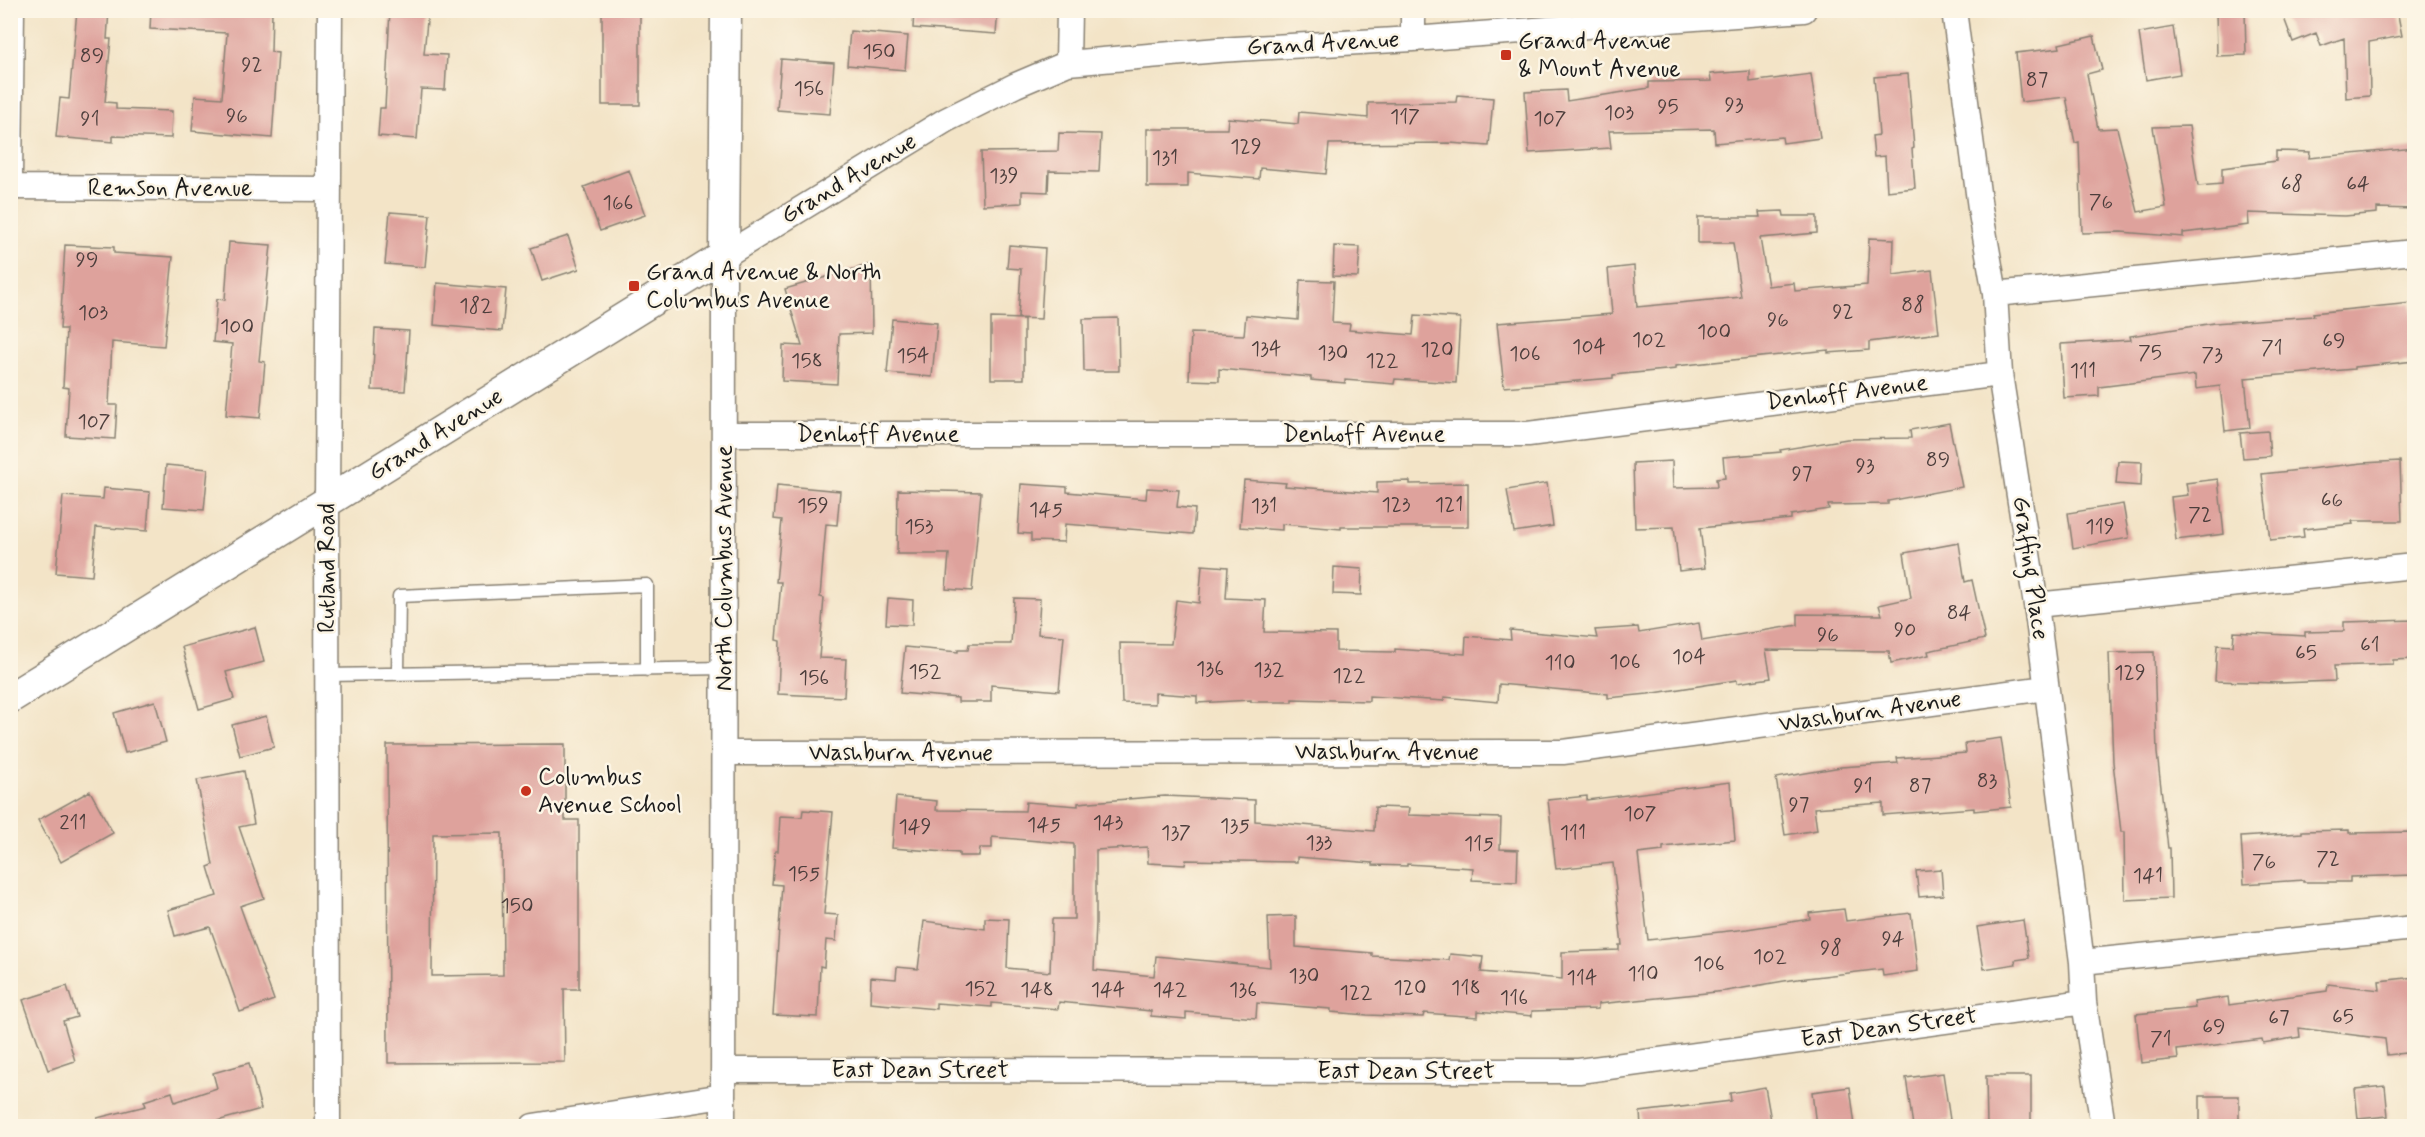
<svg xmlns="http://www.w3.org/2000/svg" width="2425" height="1137" viewBox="0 0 2425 1137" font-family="Mynerve,sans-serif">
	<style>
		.building { fill: #dea29c; fill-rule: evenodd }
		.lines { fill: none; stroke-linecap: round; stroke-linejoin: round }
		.service-casing { stroke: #888072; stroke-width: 15 }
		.minor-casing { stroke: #888072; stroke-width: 27 }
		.tertiary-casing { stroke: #888072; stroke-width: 33 }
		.service { stroke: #fff; stroke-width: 12 }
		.minor { stroke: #fff; stroke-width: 24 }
		.tertiary { stroke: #fff; stroke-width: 30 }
		.poi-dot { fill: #c8321e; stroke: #fcf5e5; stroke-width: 2 }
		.labels { text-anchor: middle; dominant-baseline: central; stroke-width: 5; stroke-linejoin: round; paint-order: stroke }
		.number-label { font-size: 21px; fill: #4c3e3c }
		.poi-label { font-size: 24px; fill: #1c1c1c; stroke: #fcf5e5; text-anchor: start }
		.street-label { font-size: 24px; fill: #1c1c1c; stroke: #fcf5e5 }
	</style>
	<rect width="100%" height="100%" fill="#fcf5e5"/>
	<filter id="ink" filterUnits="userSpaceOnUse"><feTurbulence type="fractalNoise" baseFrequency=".0167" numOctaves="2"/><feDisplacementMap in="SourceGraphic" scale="12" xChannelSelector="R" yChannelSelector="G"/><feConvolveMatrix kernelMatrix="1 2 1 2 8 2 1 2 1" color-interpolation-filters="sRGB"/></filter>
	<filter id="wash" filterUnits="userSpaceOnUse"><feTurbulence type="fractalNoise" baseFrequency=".008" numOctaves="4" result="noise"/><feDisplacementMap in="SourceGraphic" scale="24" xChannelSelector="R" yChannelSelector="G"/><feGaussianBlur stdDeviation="1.35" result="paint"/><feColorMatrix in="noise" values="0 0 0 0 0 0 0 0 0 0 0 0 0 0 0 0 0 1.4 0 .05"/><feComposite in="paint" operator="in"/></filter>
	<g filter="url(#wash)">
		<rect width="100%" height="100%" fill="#f3e4c7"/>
		<g id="blocks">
			<!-- building -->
			<path class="building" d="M77 10H109L107 39H111L105 102 116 103V109L172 111 171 138 113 136V142L56 137 60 98 69 99Z
				M151 10H272L271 52 278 53 272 138 192 131 195 96 222 98 227 33 150 29Z
				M390 10H428L424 54 447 55 445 90 421 89 417 139 378 136 380 108H385Z
				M602 10H640V105H602Z
				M914 10H998L996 34 913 28Z
				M2216 10H2245L2246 55 2217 56Z
				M2281 10H2397L2402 36 2369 42 2370 96 2346 98 2344 38 2321 46 2316 33 2293 42Z
				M2173 27 2180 74 2146 80 2139 33Z
				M850 31 908 36 905 70 847 65Z
				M2094 36 2102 70 2087 74 2098 129 2117 128 2138 212 2166 207 2153 127 2189 126 2198 186 2222 184V168L2276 161V151L2310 152 2309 158 2415 148V209L2377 208V213L2345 216 2248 213 2249 225 2183 233V237L2121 232 2082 233 2079 142 2075 143 2066 97 2021 102 2016 53 2060 48 2059 44Z
				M781 59 834 63 830 114 777 110Z
				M1750 71V82L1811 74 1820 138 1783 143 1782 137 1715 143 1714 129 1609 131 1611 148 1529 153 1525 92 1566 90 1567 101 1649 88V82L1711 81 1710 74Z
				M1908 74 1914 148 1912 149 1915 188 1887 191 1885 156 1874 157 1872 136 1879 135 1874 77Z
				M1457 95 1493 98 1489 146 1450 143 1329 144 1326 174 1260 168 1259 179 1188 173V187H1147V129H1227L1228 118 1298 124 1299 112 1368 118V103L1456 102Z
				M1059 133 1101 134 1099 172 1049 171 1048 192 1022 191V203L983 205 981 152 1058 151Z
				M629 170 645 215 600 231 584 187Z
				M1783 211 1784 216H1817V233L1760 238 1768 286 1794 283 1795 291 1867 285 1869 238 1894 239 1893 275 1932 270 1939 333 1869 342V350L1828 353V350L1676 366V369L1613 375V378L1504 387 1497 323 1612 314 1608 269 1634 266 1637 307 1741 297 1733 243H1698V217H1760L1759 212Z
				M390 212 430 215 425 267 385 264Z
				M568 236 579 269 542 281 531 248Z
				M229 242 271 245 259 361 265 362 260 418 226 415 232 344 213 342 217 299 225 300Z
				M65 245 114 247V253L173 257 164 346 112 342 109 405H117L115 439 66 436 69 388 63 387 66 329H60Z
				M1009 245 1045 248 1041 319 1018 318 1021 269 1007 268Z
				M1334 246 1360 247 1358 277 1333 276Z
				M871 264 872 333 839 334 837 384 782 381 783 345 802 346 785 289Z
				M1300 280 1334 281 1332 323 1350 324 1349 330 1413 335 1415 315 1460 318 1456 383 1395 379 1394 384 1345 380V383L1311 380V377L1219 369V381L1189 380 1191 333 1244 335 1246 315 1298 320Z
				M437 283 506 289 502 331 434 325Z
				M2411 303 2415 361 2354 367V369L2245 378 2250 428 2225 431 2220 386 2196 389 2195 375 2099 387V396L2064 398 2061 344 2131 340 2130 336 2214 323 2314 316 2313 313Z
				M991 318 1024 319V379H991Z
				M1118 318 1119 371H1084L1083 319Z
				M892 319 937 323 932 377 887 373Z
				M375 329 409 331 405 391 372 390Z
				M1949 423 1962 487 1888 501V504L1828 505 1829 509 1791 515V519L1700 528 1705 568 1679 571 1674 527 1635 528 1633 463 1672 461 1673 488 1717 487 1716 479 1725 478 1723 457 1781 452 1780 450 1847 439 1911 438 1910 430Z
				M2268 431 2270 456 2243 458 2240 433Z
				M2118 461 2142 462 2141 486 2116 484Z
				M2400 461 2402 521H2352L2353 524 2303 529 2304 537 2270 540 2262 474 2363 463Z
				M166 465 208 469 204 510 163 507Z
				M2218 479 2224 534 2176 540 2171 497 2188 495 2186 483Z
				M1244 480 1286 483 1285 486 1377 493V482L1410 481V484L1468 483V527H1341V529L1282 524V530L1240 527Z
				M1547 483 1553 526 1514 532 1507 490Z
				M1021 484 1067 487V492L1146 499 1147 488 1179 490 1177 507 1195 509 1193 534 1065 524 1064 542 1031 541V534L1018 533Z
				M777 485 840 491 837 525 826 524 820 597 824 598 819 658 846 659 844 697 778 694 780 641 776 640 781 582H776L782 520 774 519Z
				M104 488 150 492 147 531 96 527 92 576 56 573 63 496 103 499Z
				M898 490 981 492 972 591 946 589 949 554H897Z
				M2123 504 2129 538 2073 548 2068 513Z
				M1959 543 1965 582 1972 580 1985 639 1928 651 1929 655 1891 663 1889 651 1766 650 1771 678 1737 683V680L1648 694 1608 698V694L1499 684 1498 702 1444 697V701L1369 696V701L1292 699V702H1251V700L1197 703V696L1155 693V704L1122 703 1120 643 1171 644 1176 600 1199 603 1202 565 1228 567 1226 598 1266 600 1264 632 1336 633V651L1395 652V649L1465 654 1466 636 1511 640 1510 630 1597 638 1595 630 1638 627 1639 633 1699 623 1702 641 1798 625V614L1882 615 1879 605 1911 598 1904 553Z
				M1334 567 1362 569 1361 595 1333 594Z
				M888 598 913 600 912 625 886 624Z
				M1014 598 1040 599 1038 634 1064 636 1059 691 991 685V702H958V698L900 693 905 647 958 652V650H968L969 644H1011Z
				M2415 620V659L2393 660V664L2334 666 2335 681 2278 683 2215 681 2217 645 2233 646 2234 632 2305 636V632L2344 631V622Z
				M255 627 264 662 226 672 234 699 199 709 182 647Z
				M2154 652 2157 753 2168 848H2170L2171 898 2125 900 2124 832H2121L2113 762 2109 653Z
				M155 701 166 742 125 753 114 713Z
				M266 716 274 747 240 756 232 725Z
				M2001 738 2011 807 1974 811V808L1883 815V803L1814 808 1817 830 1785 835 1776 778 1841 767 1898 763 1897 758 1966 753 1965 743Z
				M565 744V820H579V989H564L565 1062 388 1063 387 745ZM502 833 503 975 432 976 433 834Z
				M244 771 254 824 239 827 264 898 240 906 274 1000 240 1012 210 927 175 936 168 910 217 896 208 867 213 865 197 780Z
				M1730 782 1735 840 1663 847V851L1638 854 1648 940 1747 929 1810 919 1809 913 1844 909 1846 921 1911 913 1918 971 1883 976 1882 969 1790 980 1726 991 1598 1004V1009L1532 1011V1016L1478 1011V1017L1424 1013 1423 1017 1367 1015 1331 1012V1009L1257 1003 1256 1018 1186 1012V1019L1151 1016V1011L1059 1002 1058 1009 992 1003V1007L936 1003V1009L870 1003 871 977 896 979 897 967 918 969 924 921 985 929V918L1009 919 1007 968 1050 972 1052 919H1074V844L992 837V848H980L979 856H959V853L892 848 896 797 937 801 936 810 1025 811 1026 802 1078 806V803L1165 796 1255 800V821L1374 831 1375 807 1409 808 1408 815 1501 818 1500 849 1518 850 1517 882 1472 880 1473 868 1407 864V866L1373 865V863L1297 857V862L1186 860 1185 865 1148 863 1147 847 1096 850V923L1094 970 1154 976 1156 956 1270 967 1268 917 1296 916V947L1372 953V956L1449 960 1450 954 1483 957 1481 972 1562 979V952L1619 950V945H1622L1613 863 1556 869 1548 800 1587 796V800Z
				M90 791 113 833 61 862 38 820Z
				M803 810 833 812 824 914 838 915 836 941 826 940 824 967 820 966 818 1017 773 1015 782 885 772 884 775 851H778L780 816 802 817Z
				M2349 830V833L2413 832 2414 875 2350 877V882H2303V880L2244 884 2241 837 2302 833V831Z
				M1941 869 1943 895 1919 897 1916 871Z
				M2023 920 2029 958 2015 960 2016 964 1984 969 1977 927Z
				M2415 977V1052L2387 1055 2385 1039 2299 1028 2300 1037 2263 1043 2262 1039 2177 1050 2178 1059 2141 1063 2136 1014 2195 1008 2194 1002 2228 997 2229 1005 2327 991 2328 984 2380 990 2379 981Z
				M67 986 77 1017 63 1021 75 1061 48 1070 23 1000Z
				M249 1063 261 1109 199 1126H98L97 1118 146 1106 144 1101 172 1092 175 1102 217 1088 213 1073Z
				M1943 1073 1950 1120 1913 1126 1906 1078Z
				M1986 1076H2031V1126H1987Z
				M2385 1086 2388 1116 2358 1119 2355 1089Z
				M1765 1087 1772 1126H1641L1640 1112 1731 1101 1730 1093Z
				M1850 1087 1855 1126H1816L1812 1092Z
				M2200 1096H2239V1125L2200 1126Z"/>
		</g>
	</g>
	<g filter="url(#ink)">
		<use href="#blocks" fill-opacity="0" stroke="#888072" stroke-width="1.5"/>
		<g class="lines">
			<!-- service casing -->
			<g class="service-casing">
				<path id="service" d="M398 673 399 596 647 585V670
					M328 675 724 668"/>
			</g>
			<!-- minor casing -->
			<g class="minor-casing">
				<path id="minor" d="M1954 10 1980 208 1995 294 2000 374 2036 605 2082 962 2084 1002 2103 1126
					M1413 39V10
					M1068 63 1069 10
					M10 176 12 10
					M10 187 329 189
					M1995 294 2414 252
					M724 434H1528L2000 374
					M2036 605 2414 566
					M724 753 1563 752 2046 688
					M2082 962 2414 928
					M723 1070 1579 1071 2084 1002
					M328 1126 327 502 330 10
					M533 1126 723 1096
					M723 1126 724 256 946 120 1016 85 1068 63 1218 50 1413 39 1804 10"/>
			</g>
			<!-- tertiary casing -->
			<g class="tertiary-casing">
				<path id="tertiary" d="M10 698 724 256 726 10"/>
			</g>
			<!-- service -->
			<use href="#service" class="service"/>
			<!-- minor -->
			<use href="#minor" class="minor"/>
			<!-- tertiary -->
			<use href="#tertiary" class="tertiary"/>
		</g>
	</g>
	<!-- markers -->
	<g class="poi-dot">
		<rect x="1500" y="49" width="12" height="12" rx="3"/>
		<rect x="628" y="280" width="12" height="12" rx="3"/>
		<circle cx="526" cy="791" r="6"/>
	</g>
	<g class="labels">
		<!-- number labels -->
		<g class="number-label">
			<text x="879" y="52">150</text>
			<text x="92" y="56">89</text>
			<text x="252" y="65">92</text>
			<text x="2037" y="80">87</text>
			<text x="809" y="89">156</text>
			<text x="1734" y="105">93</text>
			<text x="1668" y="107">95</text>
			<text x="1619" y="113">103</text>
			<text x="237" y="116">96</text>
			<text x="1405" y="117">117</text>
			<text x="90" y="119">91</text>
			<text x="1550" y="119">107</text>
			<text x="1246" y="147">129</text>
			<text x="1165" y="158">131</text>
			<text x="1004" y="176">139</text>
			<text x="2292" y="184">68</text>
			<text x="2358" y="184">64</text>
			<text x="2101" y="202">76</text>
			<text x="618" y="203">166</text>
			<text x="87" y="260">99</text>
			<text x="1913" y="305">88</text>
			<text x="476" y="306">182</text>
			<text x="1843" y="312">92</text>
			<text x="93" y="313">103</text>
			<text x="1778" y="320">96</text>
			<text x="237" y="327">100</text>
			<text x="1714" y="332">100</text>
			<text x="1649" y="340">102</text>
			<text x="2334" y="341">69</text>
			<text x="1589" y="347">104</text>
			<text x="2272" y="348">71</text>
			<text x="1266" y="349">134</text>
			<text x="1437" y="350">120</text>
			<text x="1333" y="353">130</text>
			<text x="2150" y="353">75</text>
			<text x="1525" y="354">106</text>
			<text x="2212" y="355">73</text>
			<text x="913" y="356">154</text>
			<text x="807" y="361">158</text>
			<text x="1382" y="361">122</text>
			<text x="2083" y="371">111</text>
			<text x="94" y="422">107</text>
			<text x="1938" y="460">89</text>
			<text x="1865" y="466">93</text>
			<text x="1802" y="474">97</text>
			<text x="2332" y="500">66</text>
			<text x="1396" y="505">123</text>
			<text x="1449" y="505">121</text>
			<text x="813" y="506">159</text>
			<text x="1264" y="506">131</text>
			<text x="1046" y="510">145</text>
			<text x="2200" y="515">72</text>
			<text x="919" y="527">153</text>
			<text x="2100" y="527">119</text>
			<text x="1959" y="613">84</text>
			<text x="1905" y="630">90</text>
			<text x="1828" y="635">96</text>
			<text x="2370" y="645">61</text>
			<text x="2306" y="653">65</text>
			<text x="1689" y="657">104</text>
			<text x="1625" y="662">106</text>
			<text x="1560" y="663">110</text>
			<text x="1210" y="669">136</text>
			<text x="1269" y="670">132</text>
			<text x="925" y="672">152</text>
			<text x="2130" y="673">129</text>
			<text x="1349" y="676">122</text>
			<text x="814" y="678">156</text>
			<text x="1987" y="781">83</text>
			<text x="1863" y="786">91</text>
			<text x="1920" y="786">87</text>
			<text x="1799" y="805">97</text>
			<text x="1640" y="814">107</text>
			<text x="73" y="823">211</text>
			<text x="1108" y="823">143</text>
			<text x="1044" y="825">145</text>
			<text x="1235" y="826">135</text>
			<text x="915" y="827">149</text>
			<text x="1176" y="833">137</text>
			<text x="1573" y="833">111</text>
			<text x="1319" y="843">133</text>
			<text x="1479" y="844">115</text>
			<text x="2328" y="859">72</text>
			<text x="2264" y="862">76</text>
			<text x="804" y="874">155</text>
			<text x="2148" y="876">141</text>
			<text x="517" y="906">150</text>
			<text x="1893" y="939">94</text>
			<text x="1831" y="948">98</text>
			<text x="1770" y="957">102</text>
			<text x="1709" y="964">106</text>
			<text x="1643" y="974">110</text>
			<text x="1304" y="976">130</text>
			<text x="1582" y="978">114</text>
			<text x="1410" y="988">120</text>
			<text x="1466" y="988">118</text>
			<text x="981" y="989">152</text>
			<text x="1037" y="990">148</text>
			<text x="1108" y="990">144</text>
			<text x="1170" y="990">142</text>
			<text x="1243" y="990">136</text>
			<text x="1356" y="993">122</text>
			<text x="1514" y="998">116</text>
			<text x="2343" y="1017">65</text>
			<text x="2279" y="1018">67</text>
			<text x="2214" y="1027">69</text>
			<text x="2161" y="1039">71</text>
		</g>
		<!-- poi labels -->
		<g class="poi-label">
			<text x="1518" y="41">Grand Avenue<tspan x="1518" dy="28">&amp; Mount Avenue</tspan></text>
			<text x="646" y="272">Grand Avenue &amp; North<tspan x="646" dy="28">Columbus Avenue</tspan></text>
			<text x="538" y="777">Columbus<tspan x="538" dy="28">Avenue School</tspan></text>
		</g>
		<!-- street labels -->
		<g class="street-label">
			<text transform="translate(1323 44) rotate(-3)">Grand Avenue</text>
			<text transform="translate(849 179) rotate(-31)">Grand Avenue</text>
			<text x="170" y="188">Remson Avenue</text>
			<text transform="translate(1847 393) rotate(-7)">Denhoff Avenue</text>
			<text x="878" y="434">Denhoff Avenue</text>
			<text x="1364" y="434">Denhoff Avenue</text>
			<text transform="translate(436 435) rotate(-32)">Grand Avenue</text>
			<text transform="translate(327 568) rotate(-90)">Rutland Road</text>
			<text transform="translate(724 568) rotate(-90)">North Columbus Avenue</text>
			<text transform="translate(2030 568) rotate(82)">Graffing Place</text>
			<text transform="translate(1870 712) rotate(-8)">Washburn Avenue</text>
			<text x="1387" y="752">Washburn Avenue</text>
			<text x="901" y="753">Washburn Avenue</text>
			<text transform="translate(1889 1028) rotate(-8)">East Dean Street</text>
			<text x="920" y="1070">East Dean Street</text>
			<text x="1406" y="1071">East Dean Street</text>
		</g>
	</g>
	<!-- margin -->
	<rect width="2425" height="1137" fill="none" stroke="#fcf5e5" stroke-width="36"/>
</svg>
